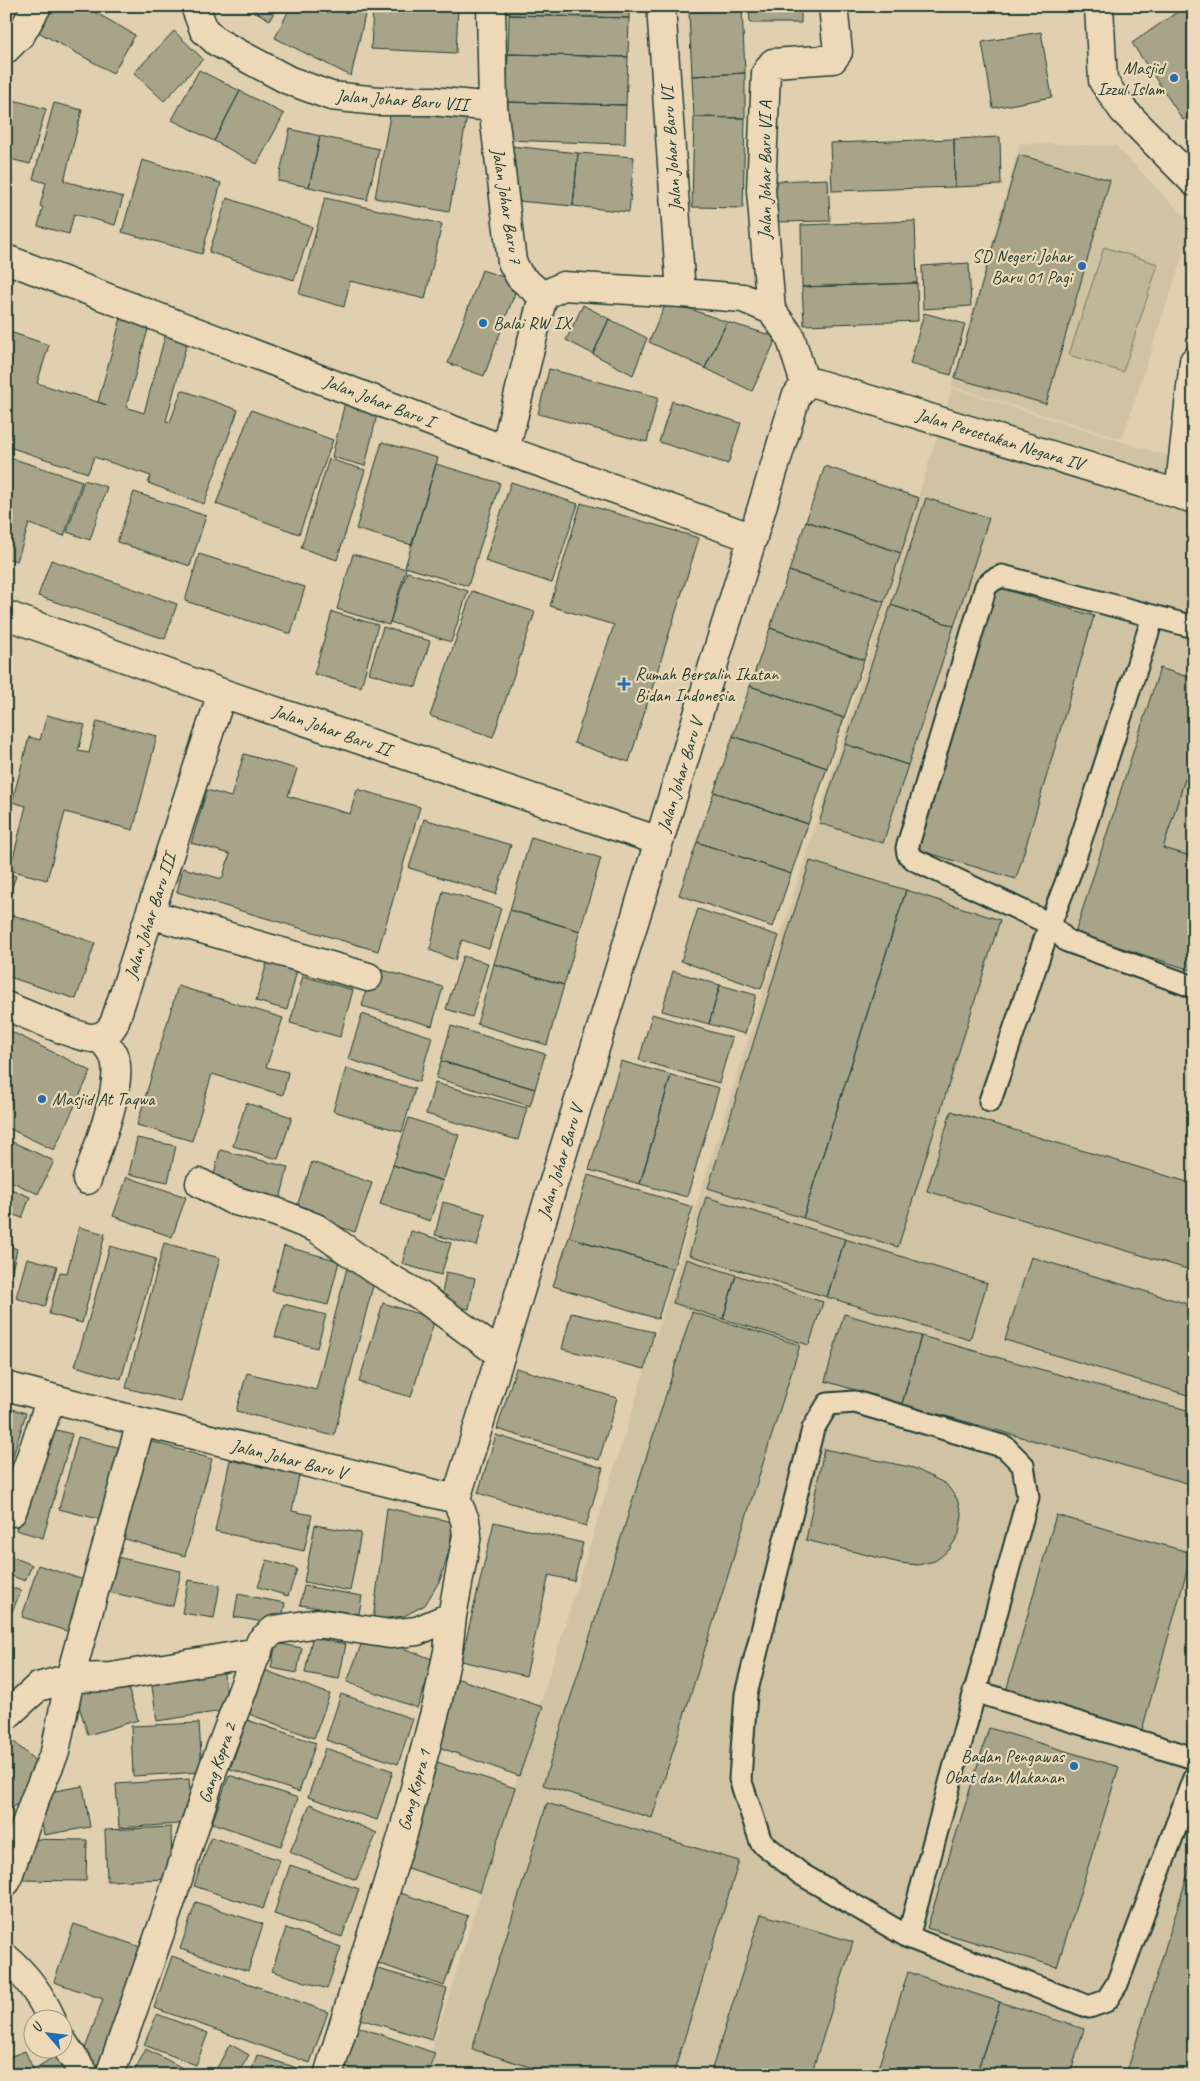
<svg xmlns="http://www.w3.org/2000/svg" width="1200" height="2081" viewBox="0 0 1200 2081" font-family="Caveat,sans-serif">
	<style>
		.built { fill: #d0c3a4 }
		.green { fill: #c0b79b; stroke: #707a68 }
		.building { fill: #a7a48a; stroke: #1f3d34 }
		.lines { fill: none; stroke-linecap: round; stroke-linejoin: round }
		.service-casing { stroke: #1f3d34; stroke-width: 25 }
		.minor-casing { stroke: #1f3d34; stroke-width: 31 }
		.service { stroke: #edd9b7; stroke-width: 21 }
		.minor { stroke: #edd9b7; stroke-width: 28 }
		.poi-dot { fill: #1f6fb2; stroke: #edd9b7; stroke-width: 2 }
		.labels { text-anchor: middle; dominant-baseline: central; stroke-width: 4.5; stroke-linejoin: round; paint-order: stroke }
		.poi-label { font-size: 18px; fill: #1f3d34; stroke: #edd9b7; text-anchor: end }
		.street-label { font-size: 18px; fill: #1f3d34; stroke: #edd9b7 }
	</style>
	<rect width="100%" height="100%" fill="#e1d0af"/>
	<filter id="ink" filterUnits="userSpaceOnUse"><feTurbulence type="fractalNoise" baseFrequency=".02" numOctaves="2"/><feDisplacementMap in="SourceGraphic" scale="10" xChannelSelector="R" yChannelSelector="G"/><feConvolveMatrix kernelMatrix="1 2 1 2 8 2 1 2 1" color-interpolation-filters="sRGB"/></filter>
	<g filter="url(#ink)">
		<!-- built -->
		<path class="built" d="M1020 143 1116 146 1193 225 1122 439 951 386Z
			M952 388 1194 464V2075H424Z"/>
		<!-- green -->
		<path class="green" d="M1104 247 1158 264 1123 372 1069 355Z
			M1185 779 1194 782V857L1163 848Z"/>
		<!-- building -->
		<path class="building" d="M43 6H84L135 35 113 73 31 28Z
			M245 6H277L270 20Z
			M291 6H367L351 76 275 38Z
			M373 6H458L456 53 371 49Z
			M510 6H629V18L509 15Z
			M749 6H801V23H750Z
			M1186 6H1188L1194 14V113L1183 120 1132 43Z
			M742 9 745 73 692 76 689 12Z
			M509 15 629 18 628 57 508 54Z
			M174 31 203 59 164 101 134 73Z
			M1041 32 1052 97 993 108 982 42Z
			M508 54 628 57 626 105 506 102Z
			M199 70 240 91 214 141 172 120Z
			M745 73V118L694 117 692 76Z
			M240 91 284 114 257 164 214 141Z
			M6 98 46 109 30 164 6 158Z
			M506 102 626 105 625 144 505 140Z
			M54 103 82 110 64 181 123 197 115 225 74 214 69 234 38 226 43 207 40 206 46 183 33 179Z
			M392 104 467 117 449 212 375 198Z
			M694 117 745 118 743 208 692 207Z
			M290 129 320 136 309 187 278 181Z
			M320 136 379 149 367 200 309 187Z
			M1000 137 1001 185 955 187 954 139Z
			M954 139 955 187 832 191 830 143Z
			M511 146 578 153 573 206 506 200Z
			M578 153 634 157 629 212 573 206Z
			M1019 155 1110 180 1046 404 955 378Z
			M142 160 221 183 202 254 122 232Z
			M828 179 830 221 773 222 774 181Z
			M227 198 312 227 294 280 209 252Z
			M325 198 442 224 425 299 350 281 344 307 299 294Z
			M915 221 917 283 802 287 801 225Z
			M969 263 971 306 923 309 922 266Z
			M482 270 519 282 484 376 448 363Z
			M917 283 918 321 804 325 802 287Z
			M667 301 727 322 705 368 649 342Z
			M583 305 609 319 593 354 566 340Z
			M924 313 965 324 951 375 910 364Z
			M121 318 149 326 126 407 144 413 166 333 188 339 166 421 170 422 182 390 238 410 204 504 148 483 151 476 94 457 88 473 6 446V393L9 383 6 382 7 331 49 345 37 383 107 405 98 402Z
			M609 319 647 338 633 375 593 354Z
			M727 322 777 337 752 391 705 368Z
			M549 369 658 397 647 442 538 414Z
			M346 398 379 406 365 466 332 457Z
			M672 401 741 423 728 464 659 442Z
			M251 410 333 440 299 534 216 504Z
			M382 442 438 458 412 545 356 529Z
			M8 457 82 481 64 536 29 524 17 561 6 558V463Z
			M329 459 365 470 337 560 301 548Z
			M436 464 500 483 468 586 405 567Z
			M825 466 919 498 901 553 806 521Z
			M84 480 107 487 90 540 67 532Z
			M511 482 578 504 552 583 485 561Z
			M134 492 206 516 190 566 117 542Z
			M926 498 989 518 954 626 891 605Z
			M581 503 699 538 629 762 574 743 614 625 550 606Z
			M806 521 901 553 884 602 789 571Z
			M199 554 305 587 291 634 185 601Z
			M353 554 406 569 389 625 337 609Z
			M51 560 177 604 165 639 38 596Z
			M789 571 884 602 864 660 770 628Z
			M407 572 468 591 451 642 390 622Z
			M993 586 1094 616 1016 879 915 849Z
			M472 591 535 612 493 737 430 716Z
			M891 605 954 626 908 765 845 744Z
			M332 612 378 625 361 687 314 674Z
			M383 627 430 641 416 687 369 673Z
			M770 628 864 660 844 718 750 686Z
			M1160 668 1194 679V782L1185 779 1163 848 1194 857V971L1075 933Z
			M750 686 844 718 827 768 733 736Z
			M47 715 85 725 78 751 89 753 97 721 157 736 133 830 65 812 47 880 10 870 26 806 12 802 29 737 40 740Z
			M733 736 827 768 808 824 714 792Z
			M845 744 908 765 883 843 819 823Z
			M244 754 297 769 288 796 350 814 357 789 420 807 378 951 177 892 183 868 222 879 230 854 191 843 207 790 231 797Z
			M714 792 808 824 791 874 697 842Z
			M424 819 511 845 496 894 409 868Z
			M531 837 601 858 580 931 510 910Z
			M697 842 791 874 773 927 679 895Z
			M810 861 906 890 803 1218 708 1188Z
			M6 873 16 876 6 904Z
			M906 890 1000 920 898 1247 803 1218Z
			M443 891 501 908 489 949 462 940 455 960 430 950Z
			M698 909 779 936 761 989 681 961Z
			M510 910 580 931 564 985 494 964Z
			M13 915 95 943 76 999 6 976V934Z
			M270 952 299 962 287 1010 256 1001Z
			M463 956 488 963 472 1017 446 1009Z
			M494 964 564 985 547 1045 477 1024Z
			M372 967 443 987 432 1026 362 1006Z
			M673 971 720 985 709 1024 662 1011Z
			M303 976 353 990 340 1037 290 1023Z
			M720 985 756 995 745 1034 709 1024Z
			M178 986 283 1018 266 1067 288 1072 283 1095 212 1074 192 1141 137 1125Z
			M362 1014 432 1037 419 1082 348 1059Z
			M652 1014 732 1038 719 1083 639 1060Z
			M451 1026 545 1054 535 1089 441 1061Z
			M6 1029 91 1071 54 1150 6 1127Z
			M441 1061 535 1089 530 1106 436 1078Z
			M621 1061 671 1075 640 1184 589 1170Z
			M346 1068 415 1089 402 1132 333 1111Z
			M671 1075 719 1088 687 1197 640 1184Z
			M435 1083 527 1108 518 1140 426 1114Z
			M246 1103 292 1117 278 1159 233 1146Z
			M951 1111 1194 1184V1271L927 1191Z
			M409 1118 459 1135 443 1181 393 1165Z
			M137 1138 176 1146 168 1182 129 1174Z
			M6 1139 54 1161 38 1194 6 1179Z
			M220 1150 288 1167 280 1200 212 1183Z
			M312 1162 372 1183 355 1232 295 1212Z
			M393 1165 443 1181 430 1221 380 1204Z
			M588 1175 693 1207 673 1269 569 1237Z
			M127 1177 186 1197 172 1237 113 1216Z
			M6 1187 30 1197 22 1218 6 1212Z
			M706 1197 845 1239 827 1297 689 1255Z
			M443 1202 486 1214 477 1246 435 1235Z
			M79 1227 105 1234 82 1323 49 1314 60 1272 67 1273Z
			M411 1231 451 1243 441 1275 402 1264Z
			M569 1237 673 1269 658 1319 553 1286Z
			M845 1239 987 1283 970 1340 827 1297Z
			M164 1243 220 1258 181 1402 126 1388Z
			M6 1245 17 1249 8 1288 6 1287Z
			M110 1246 156 1259 121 1379 75 1366Z
			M284 1246 339 1261 328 1305 272 1291Z
			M1031 1257 1194 1306V1397L1005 1340Z
			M27 1258 57 1266 45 1307 16 1298Z
			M686 1259 736 1275 723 1319 673 1303Z
			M347 1268 375 1278 334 1436 236 1411 247 1373 316 1390Z
			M446 1272 475 1278 469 1309 440 1304Z
			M736 1275 823 1302 809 1345 723 1319Z
			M383 1303 435 1319 411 1397 359 1382Z
			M284 1304 326 1315 317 1348 275 1337Z
			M692 1312 800 1345 652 1818 543 1785Z
			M571 1313 654 1332 645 1369 562 1349Z
			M844 1314 921 1336 902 1404 825 1381Z
			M921 1336 1194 1412V1485L902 1404Z
			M516 1368 617 1398 599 1460 497 1429Z
			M6 1407 26 1413 6 1479Z
			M45 1427 72 1434 43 1538 16 1530Z
			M496 1435 603 1468 586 1526 478 1493Z
			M78 1437 129 1450 110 1522 59 1509Z
			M139 1438 212 1459 185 1556 111 1535Z
			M824 1449 914 1468 946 1484 957 1499 962 1516 959 1534 949 1550 935 1561 918 1565 900 1563 806 1540Z
			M230 1460 299 1475 292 1511 312 1515 304 1551 215 1531Z
			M387 1508 453 1522 449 1551 440 1580 425 1605 404 1616 373 1620Z
			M1056 1515 1192 1553 1142 1730 1006 1691Z
			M494 1522 583 1543 574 1581 549 1575 526 1676 461 1661Z
			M315 1525 361 1533 350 1591 304 1582Z
			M6 1554 32 1565 25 1581 6 1574Z
			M107 1555 181 1571 173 1606 99 1590Z
			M267 1560 297 1569 288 1596 258 1587Z
			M38 1565 87 1581 70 1632 22 1617Z
			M188 1580 220 1585 214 1618 182 1613Z
			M6 1585 21 1591 11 1614 6 1612Z
			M304 1586 362 1596 359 1614 300 1605Z
			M238 1594 285 1603 281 1625 234 1617Z
			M365 1634 435 1660 417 1708 347 1682Z
			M312 1638 346 1644 339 1679 305 1673Z
			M276 1643 302 1648 297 1673 271 1668Z
			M222 1661 229 1710 157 1721 150 1673Z
			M264 1670 330 1694 314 1738 249 1714Z
			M453 1677 543 1707 519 1776 430 1744Z
			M125 1678 138 1720 88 1735 75 1693Z
			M341 1694 413 1719 398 1764 326 1740Z
			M247 1720 316 1743 299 1792 230 1769Z
			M199 1723 202 1772 133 1776 131 1726Z
			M989 1728 1119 1767 1057 1967 927 1928Z
			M6 1735 46 1770 6 1816Z
			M325 1748 393 1771 377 1820 308 1797Z
			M434 1761 515 1788 480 1892 399 1865Z
			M229 1775 298 1798 281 1846 212 1823Z
			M189 1779 192 1823 119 1828 116 1784Z
			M83 1786 90 1827 44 1835 37 1794Z
			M547 1803 739 1861 673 2075H556L472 2049Z
			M310 1804 377 1833 356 1880 290 1852Z
			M171 1827 172 1879 107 1881 105 1830Z
			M211 1837 280 1860 263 1909 194 1886Z
			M20 1839 87 1840 86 1881 19 1880Z
			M1194 1854V2075H1126Z
			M290 1865 359 1889 342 1937 274 1914Z
			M398 1892 468 1916 444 1986 374 1962Z
			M196 1902 263 1924 248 1971 180 1949Z
			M761 1914 853 1942 811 2075H710Z
			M74 1924 149 1950 109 2069 81 2060 103 1999 54 1982Z
			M286 1928 341 1947 327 1989 272 1971Z
			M172 1956 328 2012 310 2063 154 2008Z
			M368 1966 447 1989 432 2040 353 2017Z
			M908 1972 1000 2002 976 2075H876Z
			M1000 2002 1084 2029 1070 2075H976Z
			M157 2014 208 2033 196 2065 144 2045Z
			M353 2025 435 2053 427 2075H336Z
			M230 2044 249 2055 237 2075H213Z
			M146 2049 196 2075H132Z
			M25 2051 36 2075H6V2058Z
			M58 2054 69 2071 63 2075H40L36 2068Z
			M257 2055 310 2072 309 2075H250Z"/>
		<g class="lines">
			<!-- service casing -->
			<g class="service-casing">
				<path id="service" d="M1153 617 1071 870 1050 924 1067 941 1194 987
					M990 1101 1050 924 915 860 908 854 907 848 986 586 993 580 1002 576 1194 627
					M974 1691 1194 1758
					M908 1937 1028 1497 1023 1465 1005 1447 855 1402 828 1404 813 1429 746 1694 740 1779 761 1842 801 1874 908 1937 1089 2007 1106 2001 1117 1984 1194 1778"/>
			</g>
			<!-- minor casing -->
			<g class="minor-casing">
				<path id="minor" d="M195 6 204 30 217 42 288 80 331 96 378 101H432L493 107
					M491 6 493 107 512 262 520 277 543 296
					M661 6 681 293
					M1099 6 1103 81 1123 110 1194 182
					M6 49 21 34 37 6
					M6 259 505 450 753 538
					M543 296 563 286 681 293 743 298 771 310
					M805 384 790 336 771 310 761 190 766 73 773 63 833 59 838 52 833 6
					M805 384 815 383 1194 499
					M505 450 543 296
					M1179 494 1194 361
					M6 615 222 693 659 841
					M150 914 368 977
					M6 1006C22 1012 80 1039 93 1038 104 1037 109 1032 114 1024L222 693
					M87 1180C96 1151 123 1087 115 1059 112 1050 106 1044 99 1037
					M200 1183 232 1200 276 1212 316 1228 372 1268 421 1296 501 1355
					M6 1386 141 1422 456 1499
					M456 1499 796 397 805 384
					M12 1512 51 1398
					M6 1716 38 1687 70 1678 111 1677 258 1652
					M6 1882 34 1801 55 1752 70 1678 141 1422
					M6 1958C25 1974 41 1996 51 2018
					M62 2041 85 2075
					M110 2075 169 1907 213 1769 261 1641 274 1630 318 1623 390 1634 417 1631 452 1616
					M328 2075 403 1834 437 1704 448 1651 452 1616 467 1535 465 1520 456 1499"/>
			</g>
			<!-- service -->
			<use href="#service" class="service"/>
			<!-- minor -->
			<use href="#minor" class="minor"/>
		</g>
	</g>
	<!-- markers -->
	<g class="poi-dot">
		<circle cx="1174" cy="78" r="5"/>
		<circle cx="1082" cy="266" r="5"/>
		<circle cx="483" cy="323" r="5"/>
		<path d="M621.5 676.5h5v5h5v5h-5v5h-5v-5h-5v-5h5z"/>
		<circle cx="42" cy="1099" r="5"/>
		<circle cx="1074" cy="1766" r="5"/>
	</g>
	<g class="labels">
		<!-- poi labels -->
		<g class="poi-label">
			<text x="1164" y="68">Masjid<tspan x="1164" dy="21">Izzul Islam</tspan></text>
			<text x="1072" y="256">SD Negeri Johar<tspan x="1072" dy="21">Baru 01 Pagi</tspan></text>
			<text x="493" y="323" text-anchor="start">Balai RW IX</text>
			<text x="635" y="674" text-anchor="start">Rumah Bersalin Ikatan<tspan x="635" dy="21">Bidan Indonesia</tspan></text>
			<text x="52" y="1099" text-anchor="start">Masjid At Taqwa</text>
			<text x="1064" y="1756">Badan Pengawas<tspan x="1064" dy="21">Obat dan Makanan</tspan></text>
		</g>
		<!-- street labels -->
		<g class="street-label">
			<text transform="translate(402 100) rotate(4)">Jalan Johar Baru VII</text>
			<text transform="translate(671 149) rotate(-94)">Jalan Johar Baru VI</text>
			<text transform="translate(765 170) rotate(-90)">Jalan Johar Baru VI A</text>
			<text transform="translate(507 206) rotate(81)">Jalan Johar Baru 7</text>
			<text transform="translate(379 401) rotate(21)">Jalan Johar Baru I</text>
			<text transform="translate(1000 439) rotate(17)">Jalan Percetakan Negara IV</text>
			<text transform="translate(332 730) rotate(19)">Jalan Johar Baru II</text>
			<text transform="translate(680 775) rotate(-73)">Jalan Johar Baru V</text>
			<text transform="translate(150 916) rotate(-72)">Jalan Johar Baru III</text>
			<text transform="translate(560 1162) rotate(-73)">Jalan Johar Baru V</text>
			<text transform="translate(289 1459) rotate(14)">Jalan Johar Baru V</text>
			<text transform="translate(217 1763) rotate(-71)">Gang Kopra 2</text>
			<text transform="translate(414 1790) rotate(-75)">Gang Kopra 1</text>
		</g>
	</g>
	<!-- margin -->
	<rect width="1200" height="2081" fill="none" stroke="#edd9b7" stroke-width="25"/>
	<rect x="12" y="12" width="1175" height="2056" fill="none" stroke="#1f3d34" stroke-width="2" filter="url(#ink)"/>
	<!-- north arrow -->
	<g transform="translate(48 2034) rotate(298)"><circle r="24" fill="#edd9b7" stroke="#9b9b83"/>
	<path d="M0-4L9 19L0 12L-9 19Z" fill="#1f6fb2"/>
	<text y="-8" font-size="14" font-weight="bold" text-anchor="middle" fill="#1f3d34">U</text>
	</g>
</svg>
